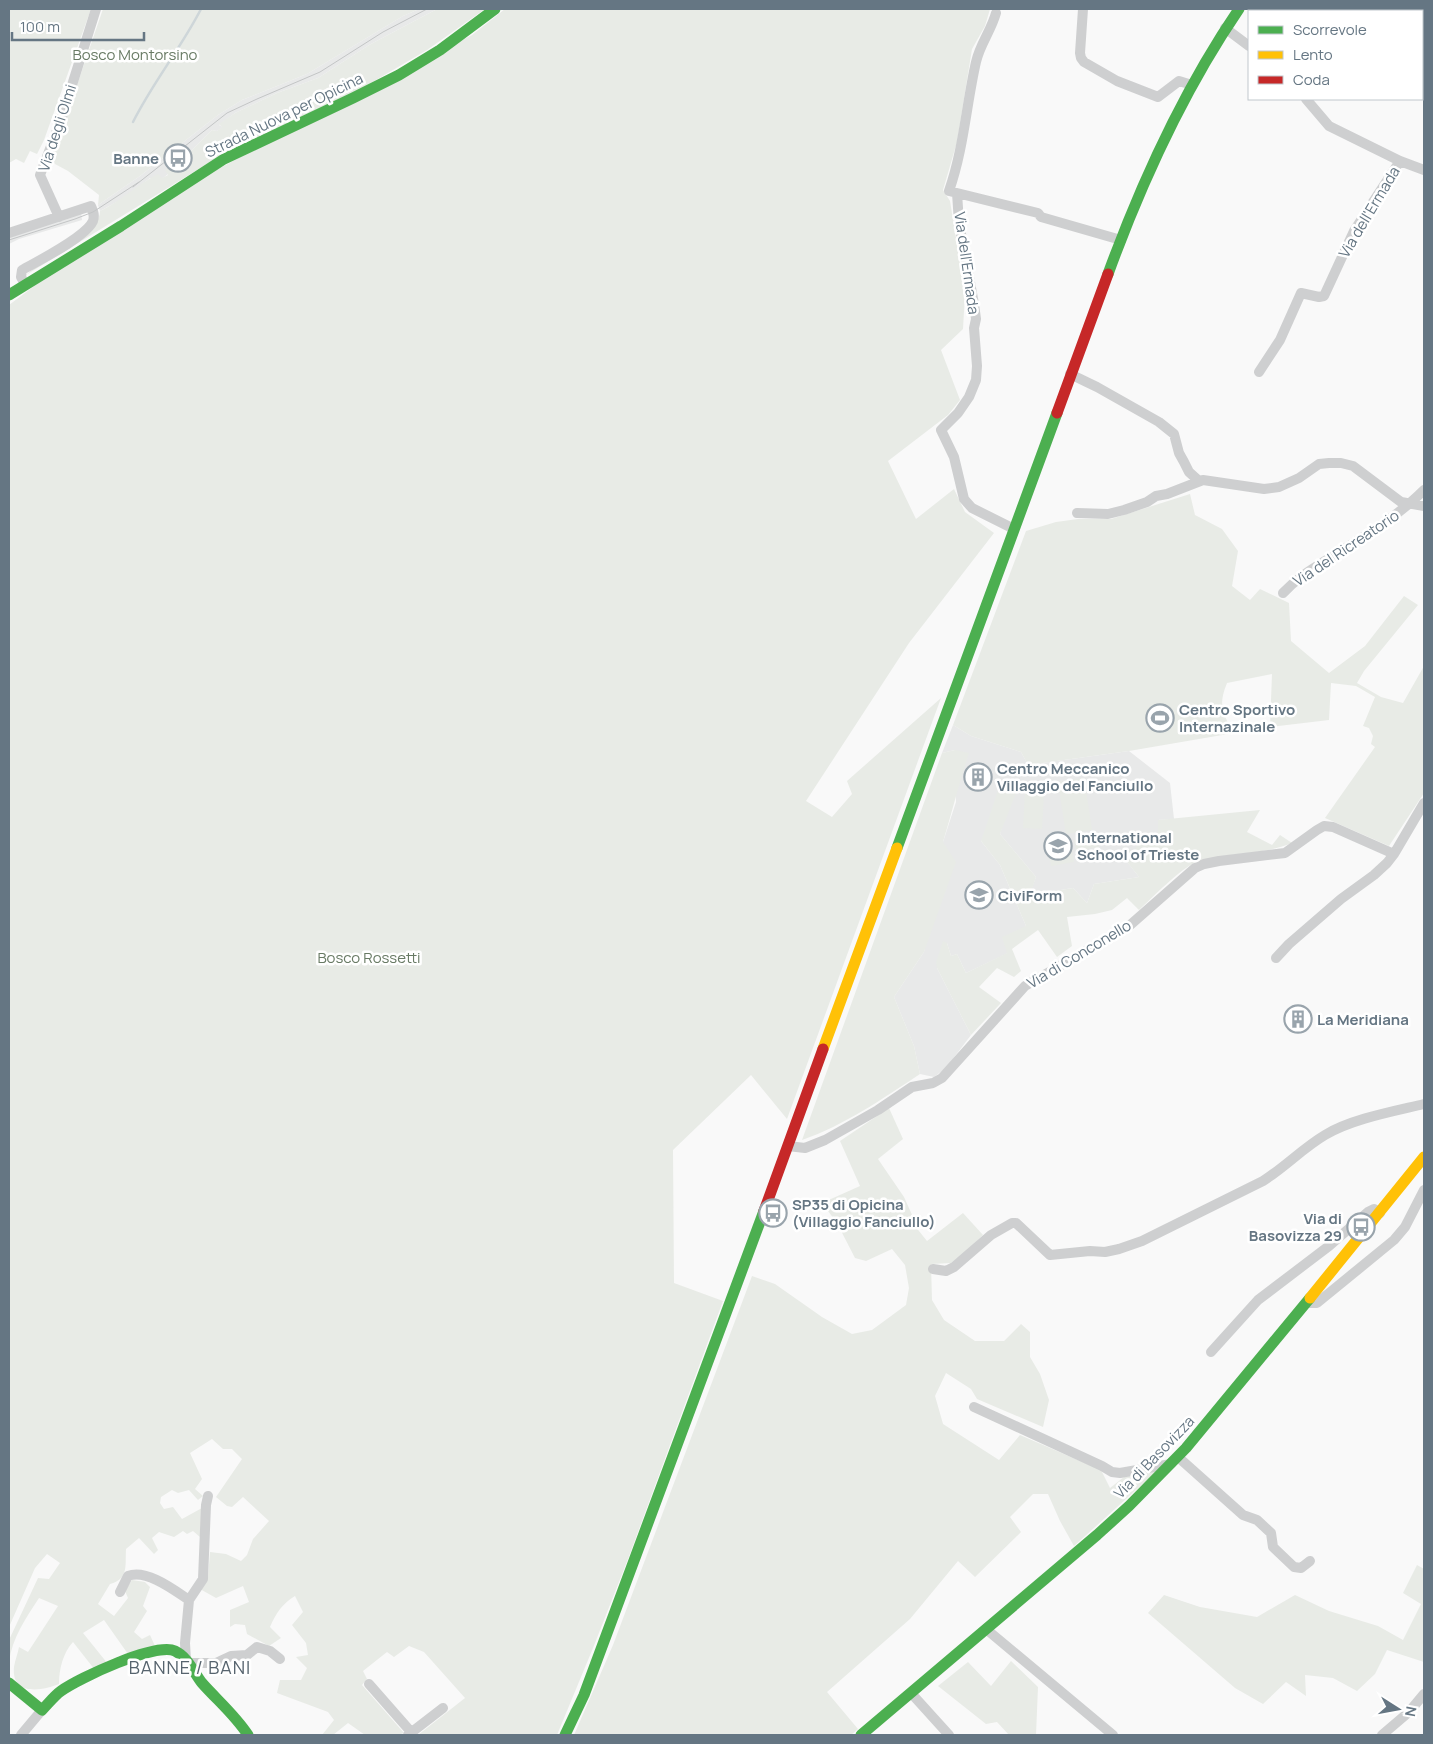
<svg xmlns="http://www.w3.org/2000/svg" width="1433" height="1744" viewBox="0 0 1433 1744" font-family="Manrope,sans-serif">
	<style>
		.built { fill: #e8e9e9 }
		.green { fill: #e8ebe6 }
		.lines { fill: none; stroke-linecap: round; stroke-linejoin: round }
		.stream { stroke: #ced6d9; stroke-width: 2.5 }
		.street { stroke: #cecfd0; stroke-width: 10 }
		.fast { stroke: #4caf50; stroke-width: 11 }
		.slow { stroke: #ffc107; stroke-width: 11 }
		.jam { stroke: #c62828; stroke-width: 11 }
		.tram { stroke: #c3c5c6; stroke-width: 1 }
		.labels { text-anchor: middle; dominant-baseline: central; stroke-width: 5; stroke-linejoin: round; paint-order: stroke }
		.park-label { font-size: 15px; fill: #687a64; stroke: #fff }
		.street-label { font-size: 15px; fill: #657683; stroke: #fff }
		.poi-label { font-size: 15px; font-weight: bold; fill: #657683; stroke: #fff; text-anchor: start }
		.quarter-label { font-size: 18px; letter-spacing: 1px; fill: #57646e; stroke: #fff }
	</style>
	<rect width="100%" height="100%" fill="#f9f9f9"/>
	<!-- built -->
	<path class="built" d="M419 9H437L369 45 318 78 277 93 235 113 219 125 223 127 217 131 212 130 184 158 166 170 168 174 162 179 150 178 124 198 100 211 98 205 140 176 218 115 242 100 307 74 403 16Z
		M81 212 82 220 19 239 9 244V236Z
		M953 725 971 736 1021 752 1028 765 1129 751 1170 783 1174 819 1158 820V833L1125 859 1139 877 1094 884 1087 903 1073 888 1029 895 1036 877 1000 834 1004 819 981 841 1000 865 1026 926 1008 953 966 973 957 954 951 956 947 943 937 968 971 1035 946 1068 934 1077 920 1074 914 1046 894 997 924 952 943 842 956 802 955 750 942 753Z"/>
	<!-- green -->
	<path class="green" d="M9 9H91L44 140 37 154 30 151 24 163 16 159 9 163Z
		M103 9H419L403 16 307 74 242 100 218 115 140 176 98 205 99 195 68 171 55 164 52 158Z
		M437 9H485L427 50 364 87 223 154 26 275 33 269C50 258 101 232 100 211 121 201 138 184 158 174L162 178 168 175 165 170 184 158 212 130 217 131 222 127 219 124 235 113 277 93 318 78 369 45Z
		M505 9H990L985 26 972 49 957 142 943 190 950 201 965 293 963 329 941 350 960 400 948 415 888 461 916 519 954 489 965 512 994 533 909 643 806 801 832 817 852 794 847 781 941 698 787 1119 751 1075 673 1150 674 1283 723 1301 628 1559 593 1648 557 1735H418L465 1698 424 1652 409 1646 394 1657 387 1652 363 1671 367 1679 362 1685 404 1733 398 1735H365L348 1723 333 1735H322L334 1720 328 1712 277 1693 280 1680H301L307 1668 296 1657 308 1655 306 1643 292 1625 303 1612 295 1596C282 1604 276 1613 270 1627L281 1638 269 1646 247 1634 245 1625 235 1624 230 1627V1610L249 1602 243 1586 216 1598 200 1589 208 1578 210 1552 226 1554 241 1561 247 1555 253 1539 269 1521 243 1497 232 1507 227 1506 216 1497 242 1459 232 1449H223L212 1439 190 1453 202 1479 195 1489 203 1496 198 1500 189 1490 178 1493 172 1490 161 1497 160 1503 164 1509 173 1507 182 1519 202 1508 200 1537 193 1531 187 1534 183 1531 174 1537 159 1532 152 1538 158 1550 154 1554 139 1538 126 1549C125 1565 129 1579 110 1584L98 1604 114 1616 128 1598 125 1591 132 1580 145 1582 150 1587 143 1606 147 1611 134 1632 142 1639 150 1635 155 1646 128 1654 104 1620 83 1633 108 1664 95 1670 73 1642C63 1653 59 1669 59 1684 42 1691 11 1696 14 1667 15 1660 18 1653 19 1647L28 1652 58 1606 39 1598C26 1618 12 1638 9 1662V1640L38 1578 49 1579 60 1563 47 1554 35 1568 9 1627V305L41 281 203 177 472 35Z
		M1190 494 1195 515 1222 529 1238 551 1232 586 1250 600 1260 589 1289 603 1291 641 1329 673 1365 646 1404 596 1418 605 1364 671 1357 683 1381 697 1403 703 1424 666V793L1389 846 1325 818 1375 747 1371 744 1373 736 1369 728 1363 726 1375 697 1356 686 1331 683 1329 720 1270 727 1272 674 1227 683C1218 705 1222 713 1234 733L1129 751 1028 765 1021 752 971 736 953 725 1026 531 1056 522 1078 519H1111Z
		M955 750 969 753C959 783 952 812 943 842L956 862 924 952 894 997 914 1046 920 1074C882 1099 845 1125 802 1140L942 753Z
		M1084 778 1092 830 1066 834 1058 782Z
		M1020 783 1000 834 1036 877 1030 895 1073 888 1087 903 1094 884 1139 877 1120 853 1124 846 1133 852 1145 834 1158 833V820L1260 810 1247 832 1272 845 1280 835 1292 843C1261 856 1226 851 1195 863 1182 867 1151 899 1139 910L1127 898 1112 910 1095 914 1067 917 1072 946 1057 957 1038 930 1012 949 1021 971 1014 977 997 968 979 987 1001 1003 971 1035 937 968 936 962 943 941 947 943 951 956 957 954 966 973 1007 953 1002 937 1026 926 1000 865 981 841 999 787Z
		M1025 792 1044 793 1042 829 1023 828Z
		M1097 836 1099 847 1076 851 1074 840Z
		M1072 850 1074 862 1051 866 1049 854Z
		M889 1108 903 1139 878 1159 904 1197 913 1217 915 1226 927 1241 963 1213 983 1235 964 1253 951 1263 931 1264 932 1300 944 1320 975 1341H1004L1021 1324 1030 1332V1357L1040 1374 1049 1400 1043 1427 977 1399 971 1389 946 1373 935 1396 943 1424 999 1460 1020 1435 1101 1470 1110 1488 1124 1477 1157 1471 1074 1546 1060 1521 1048 1494H1033L1010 1517 1021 1532 975 1577 958 1561 910 1619 827 1692 858 1729 851 1735H574L613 1645 752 1276 775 1284 822 1317 852 1334 872 1330 906 1305 909 1288 905 1265 892 1249 866 1261 855 1258 837 1223 822 1203 860 1186 840 1141Z
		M1417 1565 1424 1569V1662L1387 1650 1375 1674 1357 1691 1333 1678 1305 1675 1306 1696 1286 1682 1263 1704 1235 1688 1148 1613 1164 1595 1200 1607 1257 1617 1295 1595 1329 1611 1378 1626 1403 1640 1421 1604 1403 1593Z
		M1011 1661 1038 1687 1036 1735H1009L997 1722 986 1724 938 1686 968 1662 991 1686Z"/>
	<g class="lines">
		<!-- stream -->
		<path class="stream" d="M133 122C153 82 181 48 201 9"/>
		<!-- street -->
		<path class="street" d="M1083 9 1080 53 1081 58 1084 62 1117 81 1158 97 1179 81 1192 85
			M1322 11 1323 9
			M996 13C991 31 980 44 976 62 966 106 964 148 949 191L957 193 959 223 974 304 976 319 974 328 977 366 976 380 969 397 958 413 941 430 954 457 964 499 972 508 1014 529
			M1225 28 1249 46
			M1306 99 1329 126 1400 161 1424 170
			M957 193 1038 213 1041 217 1121 240
			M59 217 40 175 61 120 96 9
			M9 233 91 206C93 211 95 215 93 221 86 237 38 261 22 270L21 277 25 284
			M1259 372 1280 340 1301 293 1319 297 1324 296 1354 231 1400 161
			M1070 374 1097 387 1159 422 1174 434 1179 453 1184 462 1189 472 1199 481
			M1077 513 1108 514 1124 510 1147 502 1156 496 1167 494 1203 480 1264 489 1279 487 1299 478 1319 464 1329 463H1341L1353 466 1401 502 1424 506
			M1283 593C1298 577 1314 568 1333 556 1364 537 1398 516 1424 490
			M1276 958 1289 944 1341 899 1374 875 1387 863 1394 854
			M788 1146 805 1148 825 1140 878 1110 912 1087 933 1083 942 1078 1025 986 1129 926 1195 868 1204 864 1219 861 1285 853 1317 830 1324 826 1333 827 1394 854 1424 803
			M933 1269 946 1271 954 1267 991 1235 1012 1223H1016L1050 1255 1090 1251 1105 1252 1119 1249 1142 1241 1263 1181C1285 1167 1303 1148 1325 1135 1351 1119 1395 1111 1424 1104
			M1306 1303H1317L1394 1240 1405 1227 1424 1190
			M1211 1352 1258 1300 1329 1246 1368 1212 1374 1209 1380 1213
			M974 1407 1102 1466 1112 1472 1120 1473 1171 1464
			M1178 1457 1243 1515 1257 1520 1271 1533 1273 1547 1294 1567 1301 1568 1310 1561
			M120 1592 128 1576C147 1569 174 1590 189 1600
			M986 1629 1113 1735
			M186 1660 185 1643 189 1600 203 1579 206 1505 208 1496
			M189 1663H216L231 1656 247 1655 257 1647 270 1651 280 1659
			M369 1684 412 1733
			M911 1693 949 1735
			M21 1735 42 1710
			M408 1735 443 1708
			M1382 1735 1409 1712 1424 1694"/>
		<!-- fast -->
		<path class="fast" d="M1108 274C1142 181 1183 91 1239 9
			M9 295 121 226 224 159 353 98 399 75 440 50 495 9
			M897 848 1057 413
			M9 1683 42 1710C48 1704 54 1696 61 1691 79 1678 156 1642 175 1651 188 1657 194 1673 202 1683 218 1701 235 1715 248 1735
			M565 1735 584 1695 764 1211
			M861 1735 1097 1535 1129 1506 1186 1448 1310 1298"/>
		<!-- slow -->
		<path class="slow" d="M823 1049 897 848
			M1310 1298 1424 1157"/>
		<!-- jam -->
		<path class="jam" d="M1057 413 1108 274
			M764 1211 823 1049"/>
		<!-- tram -->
		<path class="tram" d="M133 187 227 113 257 99 320 72 383 32 427 9
			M9 240 75 219 93 212 139 182"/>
	</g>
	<!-- icons -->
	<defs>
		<g id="bus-ring" transform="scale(1.4375)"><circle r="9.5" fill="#fff" stroke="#99a4ac" stroke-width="1.5"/><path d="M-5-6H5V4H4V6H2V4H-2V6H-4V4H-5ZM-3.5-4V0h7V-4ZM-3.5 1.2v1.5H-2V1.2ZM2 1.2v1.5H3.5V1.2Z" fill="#99a4ac"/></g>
		<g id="stadium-ring" transform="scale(1.4375)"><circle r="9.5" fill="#fff" stroke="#99a4ac" stroke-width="1.5"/><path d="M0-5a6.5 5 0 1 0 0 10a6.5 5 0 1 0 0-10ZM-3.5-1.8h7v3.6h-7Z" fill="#99a4ac"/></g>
		<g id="building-ring" transform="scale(1.4375)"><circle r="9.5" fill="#fff" stroke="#99a4ac" stroke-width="1.5"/><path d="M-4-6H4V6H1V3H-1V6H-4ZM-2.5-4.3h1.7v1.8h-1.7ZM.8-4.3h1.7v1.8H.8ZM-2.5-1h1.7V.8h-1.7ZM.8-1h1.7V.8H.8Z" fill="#99a4ac"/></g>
		<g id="school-ring" transform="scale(1.4375)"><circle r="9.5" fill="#fff" stroke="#99a4ac" stroke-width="1.5"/><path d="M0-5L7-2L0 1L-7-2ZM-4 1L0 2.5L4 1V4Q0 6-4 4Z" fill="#99a4ac"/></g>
	</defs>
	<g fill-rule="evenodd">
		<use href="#bus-ring" x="178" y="158"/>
		<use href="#stadium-ring" x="1160" y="718"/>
		<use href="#building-ring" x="978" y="777"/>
		<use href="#school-ring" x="1058" y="846"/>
		<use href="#school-ring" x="979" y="895"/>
		<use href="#building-ring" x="1298" y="1019"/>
		<use href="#bus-ring" x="773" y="1213"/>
		<use href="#bus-ring" x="1361" y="1227"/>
	</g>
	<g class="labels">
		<!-- park labels -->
		<g class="park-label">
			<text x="135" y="54">Bosco Montorsino</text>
			<text x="369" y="957">Bosco Rossetti</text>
		</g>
		<!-- street labels -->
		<g class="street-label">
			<text transform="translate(284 115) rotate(-26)">Strada Nuova per Opicina</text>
			<text transform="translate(57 128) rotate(-72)">Via degli Olmi</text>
			<text transform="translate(1369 212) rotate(-59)">Via dell'Ermada</text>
			<text transform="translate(967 263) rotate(82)">Via dell'Ermada</text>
			<text transform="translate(1346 548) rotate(-34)">Via del Ricreatorio</text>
			<text transform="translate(1079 954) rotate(-31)">Via di Conconello</text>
			<text transform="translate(1154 1457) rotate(-46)">Via di Basovizza</text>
		</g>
		<!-- poi labels -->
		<g class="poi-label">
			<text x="159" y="158" text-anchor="end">Banne</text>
			<text x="1179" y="709">Centro Sportivo<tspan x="1179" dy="17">Internazinale</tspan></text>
			<text x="997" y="768">Centro Meccanico<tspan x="997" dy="17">Villaggio del Fanciullo</tspan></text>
			<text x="1077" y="837">International<tspan x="1077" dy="17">School of Trieste</tspan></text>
			<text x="998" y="895">CiviForm</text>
			<text x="1317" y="1019">La Meridiana</text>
			<text x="792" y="1204">SP35 di Opicina<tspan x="792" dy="17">(Villaggio Fanciullo)</tspan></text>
			<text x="1342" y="1218" text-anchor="end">Via di<tspan x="1342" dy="17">Basovizza 29</tspan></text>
		</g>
		<!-- quarter labels -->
		<g class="quarter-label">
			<text x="190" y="1667">BANNE / BANI</text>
		</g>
	</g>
	<!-- border -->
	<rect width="1433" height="1744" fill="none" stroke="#657683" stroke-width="20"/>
	<!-- legend -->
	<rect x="1248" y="10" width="175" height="90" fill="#ffffff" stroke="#c1c8cd"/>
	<rect x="1258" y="26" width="25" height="8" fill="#4caf50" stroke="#c1c8cd"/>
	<text x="1293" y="35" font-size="15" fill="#657683">Scorrevole</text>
	<rect x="1258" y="51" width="25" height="8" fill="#ffc107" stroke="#c1c8cd"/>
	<text x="1293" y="60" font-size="15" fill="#657683">Lento</text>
	<rect x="1258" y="76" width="25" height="8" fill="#c62828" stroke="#c1c8cd"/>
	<text x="1293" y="85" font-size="15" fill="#657683">Coda</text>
	<!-- north arrow -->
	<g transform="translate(1398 1709) rotate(101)" stroke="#ffffff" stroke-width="4" paint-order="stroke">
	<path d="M0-4L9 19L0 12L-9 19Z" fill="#657683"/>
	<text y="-8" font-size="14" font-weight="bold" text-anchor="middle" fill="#657683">N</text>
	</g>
	<!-- scale -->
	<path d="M12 32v8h132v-8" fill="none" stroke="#657683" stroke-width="2.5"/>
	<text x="20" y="32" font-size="15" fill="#657683" stroke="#ffffff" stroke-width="4" paint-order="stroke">100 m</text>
</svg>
